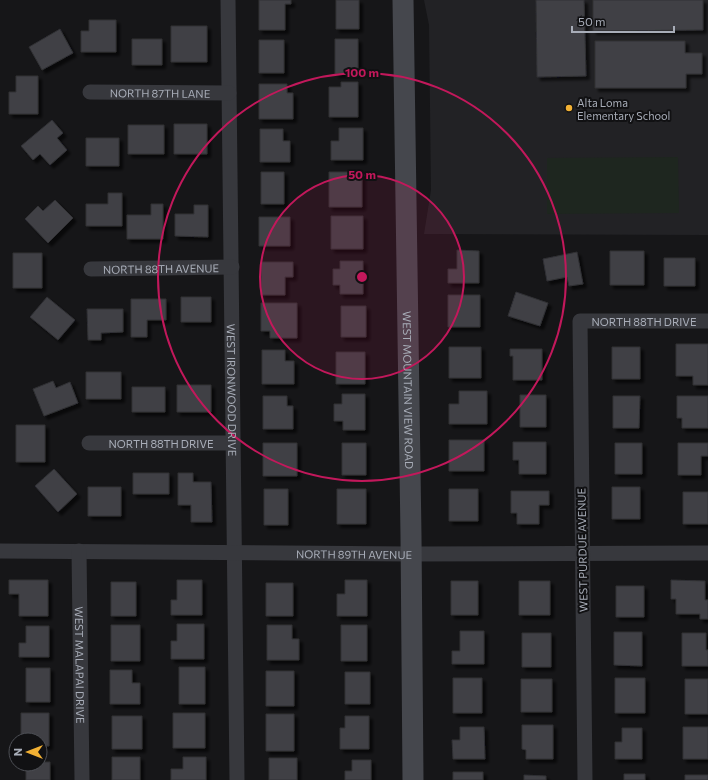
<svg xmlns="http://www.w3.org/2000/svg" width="708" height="780" viewBox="0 0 708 780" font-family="Commissioner,sans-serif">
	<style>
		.built { fill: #222225 }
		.green { fill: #1e261f }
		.building { fill: #404145; stroke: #303034; filter: url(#shadow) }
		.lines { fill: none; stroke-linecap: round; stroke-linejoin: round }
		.street { stroke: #37383d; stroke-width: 15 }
		.secondary { stroke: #45474d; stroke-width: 21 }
		.ring { fill: none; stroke: #c2185b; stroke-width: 2 }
		.poi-dot { fill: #f2b134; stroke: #111113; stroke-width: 1.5 }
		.labels { text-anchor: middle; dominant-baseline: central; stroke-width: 4; stroke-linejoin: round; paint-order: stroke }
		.street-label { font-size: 11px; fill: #a8adb8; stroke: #111113 }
		.poi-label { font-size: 11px; fill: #a8adb8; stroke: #111113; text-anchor: start }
		.centre { fill: #c2185b; stroke: #111113; stroke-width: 2 }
		.ring-label { font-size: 12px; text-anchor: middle; font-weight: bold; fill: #c2185b; stroke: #111113; stroke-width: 4; stroke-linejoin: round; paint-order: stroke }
	</style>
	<defs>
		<filter id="shadow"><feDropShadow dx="3.5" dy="3.5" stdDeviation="1" flood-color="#0009"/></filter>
	</defs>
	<rect width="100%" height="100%" fill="#161618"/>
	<!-- built -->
	<path class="built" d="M424 0H708V235L424 234 431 190 429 25Z"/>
	<!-- green -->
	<path class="green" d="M678 157 679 213 547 214V158Z"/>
	<!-- building -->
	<path class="building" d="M259 0H291V4H285V30H259Z
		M336 0H359V29H336Z
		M536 0H584L586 76 537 77Z
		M593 0H703V30L593 31Z
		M89 20H116V52H81V31H89Z
		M171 26H207V62H171Z
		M60 29 73 53 42 70 29 47Z
		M132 39H162V65H132Z
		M335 39H358V74H335Z
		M259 40H284V73H259Z
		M595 41H685V53H702V74H686V88H595Z
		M16 76H38V114H9V92H16Z
		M341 82H358V117H329V87H341Z
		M259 84H287V93H293V119H259Z
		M52 120 63 133 57 138 67 150 50 165 40 154 33 160 21 146Z
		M174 124H207V154H174Z
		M128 125H164V154H128Z
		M339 128H363V160H331V141H339Z
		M260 129H283V141H290V162H260Z
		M86 138H119V166H86Z
		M261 172H284V204H261Z
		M329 172H362V207H329Z
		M108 193H122V226H86V204H108Z
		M55 200 73 218 48 243 25 219 38 206 43 211Z
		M151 204H163V239H127V215H151Z
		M194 205H208V237L175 236V214H194Z
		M331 216H363V249H331Z
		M259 217H290V246H259Z
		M457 250 479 251V283H448V269H457Z
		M610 251H644V285H610Z
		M577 252 583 284 569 286 567 277 547 281 543 259Z
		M13 253H42V288H13Z
		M664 258H695V286H664Z
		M340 261H363V294H340V285H333V269H340Z
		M261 262H293V277H285V295H261Z
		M516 292 548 303 540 326 508 316Z
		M448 295H480V327H448Z
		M47 297 75 320 58 340 30 317Z
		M181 297H211V322H181Z
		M131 299H166V320H147V337H131Z
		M261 303H297V338H270V331H261Z
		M341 306H366V337H341Z
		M87 309H123V332L101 333V340H88Z
		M676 344H708V385H693V376H676Z
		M449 347H481V378H449Z
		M612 347H640V379H612Z
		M510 349H542V380H513V356H510Z
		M262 350H285V361H294V384H262Z
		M336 352H365V384H336Z
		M86 372H121V399H86Z
		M53 381 56 388 70 382 78 403 44 416 33 389Z
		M177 385H211V412H177Z
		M132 387H165V412H132Z
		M459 391H487V424H449V404H459Z
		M342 394H365V430H343V421H334V404H342Z
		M520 395H546V427H520Z
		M263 396H287V406H293V429H263Z
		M613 396H640L639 428H613Z
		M677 396H708V428H682V418H677Z
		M16 425H45V462H16Z
		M449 440H484V471H449Z
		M513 442H546V474H519V460H513Z
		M263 443H297V476H263Z
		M342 443H366V475H342Z
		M615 443H642V474H615Z
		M678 443H708V456H701V475H678Z
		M54 469 77 494 58 512 35 486Z
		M133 473H169V494H133Z
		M178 473H193V482H211L212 522H191V505H178Z
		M88 487H121V516H88Z
		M612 487H640V519H612Z
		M264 489H288V525H264Z
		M337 489H366V524H337Z
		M449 489H478V521H449Z
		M511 491H549V505H539V524H517V513H511Z
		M683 492H708V524H683Z
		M9 580H48V616H19V594H9Z
		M177 580H202V615H171V600H177Z
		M345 580H367V616H337V594H345Z
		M671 580 705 581V600H708V619H700V614H676V599H671Z
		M451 581H478V615H451Z
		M519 581H550V615H519Z
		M111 582H136V616H111Z
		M266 583H293V616H266Z
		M616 586H644V617H616Z
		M177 624H204V659H171V641H177Z
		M111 625H140V661H111Z
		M267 625H292V639H299V660H267Z
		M341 625H367V661H341Z
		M26 626H49V657H19V643H26Z
		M460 631H484V664H452V651H460Z
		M614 632H642V666L614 665Z
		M522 633H551V667H522Z
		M682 633H706V650H708V666H682Z
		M179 667H205V704H179Z
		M26 668H50V702H26Z
		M110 670H132V683H140V704H110Z
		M266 671H294V706H266Z
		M345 672H370V704H345Z
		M453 678H482V713H453Z
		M615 678H645V713H615Z
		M521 679H552V712H521Z
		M685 679H708V714H685Z
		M21 713H49V746H40V740H21Z
		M173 713H205V748H173Z
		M266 714H294V751H266Z
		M112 716H142V749H112Z
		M345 716H369V749H340V728H345Z
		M522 725H553V759H526V750L522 749Z
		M460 727H484L485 759H453L452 740H460Z
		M683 727H708V759H683Z
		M622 728H642V759H615V742H622Z
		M112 757H140V780H112Z
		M183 757H206V780H171V769H183Z
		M269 758H297V780H269Z
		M352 760H371V780H345V771H352Z
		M40 762H50V780H26V764H40Z
		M453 772H483V780H453Z
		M624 774H645V780H624Z
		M524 775 546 776V780H524Z
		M685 775H708V780H685Z"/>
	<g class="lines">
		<!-- street -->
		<g class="street">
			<path id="s1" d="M228 0 237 780"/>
			<path id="s2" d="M90 92 229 93"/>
			<path id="s3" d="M91 269 232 267"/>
			<path id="s4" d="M89 443H233"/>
			<path id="s5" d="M0 551 411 554 708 553"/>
			<path id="s6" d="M79 551 82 780"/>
			<path id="s7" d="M585 780 580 321H708"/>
		</g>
		<!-- secondary -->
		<path class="secondary" id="s8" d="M403 0 411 536 413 780"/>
	</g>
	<!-- distance rings -->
	<circle cx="362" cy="277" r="102" fill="#c2185b" fill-opacity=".12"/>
	<g class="ring">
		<circle cx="362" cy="277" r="102"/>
		<circle cx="362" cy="277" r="204"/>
	</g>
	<!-- markers -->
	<circle class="poi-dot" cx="569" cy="108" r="4"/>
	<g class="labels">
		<!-- street labels -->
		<g class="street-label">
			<text stroke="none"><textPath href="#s2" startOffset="70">NORTH 87TH LANE</textPath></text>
			<text stroke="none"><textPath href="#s3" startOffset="70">NORTH 88TH AVENUE</textPath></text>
			<text stroke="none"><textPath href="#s7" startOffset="523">NORTH 88TH DRIVE</textPath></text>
			<text stroke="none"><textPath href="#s1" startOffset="390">WEST IRONWOOD DRIVE</textPath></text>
			<text stroke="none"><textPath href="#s8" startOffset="390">WEST MOUNTAIN VIEW ROAD</textPath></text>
			<text stroke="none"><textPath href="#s4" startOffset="72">NORTH 88TH DRIVE</textPath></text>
			<text transform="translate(582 550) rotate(-91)">WEST PURDUE AVENUE</text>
			<text stroke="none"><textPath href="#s5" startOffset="354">NORTH 89TH AVENUE</textPath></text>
			<text stroke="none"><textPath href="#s6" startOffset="114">WEST MALAPAI DRIVE</textPath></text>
		</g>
		<!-- poi labels -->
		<g class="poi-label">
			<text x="577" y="102">Alta Loma<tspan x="577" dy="13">Elementary School</tspan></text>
		</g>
	</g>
	<circle cx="362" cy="277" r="6" class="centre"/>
	<g class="ring-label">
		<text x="362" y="77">100 m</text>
		<text x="362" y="179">50 m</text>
	</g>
	<!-- north arrow -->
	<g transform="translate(28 752) rotate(270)"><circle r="19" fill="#111113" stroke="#4d4f55"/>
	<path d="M0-3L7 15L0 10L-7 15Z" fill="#f2b134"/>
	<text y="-6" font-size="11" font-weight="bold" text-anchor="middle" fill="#a8adb8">N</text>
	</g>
	<!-- scale -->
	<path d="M572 26v6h102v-6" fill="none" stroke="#a8adb8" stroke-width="2"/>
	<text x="578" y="26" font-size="12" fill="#a8adb8" stroke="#111113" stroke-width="3" paint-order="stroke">50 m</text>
</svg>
